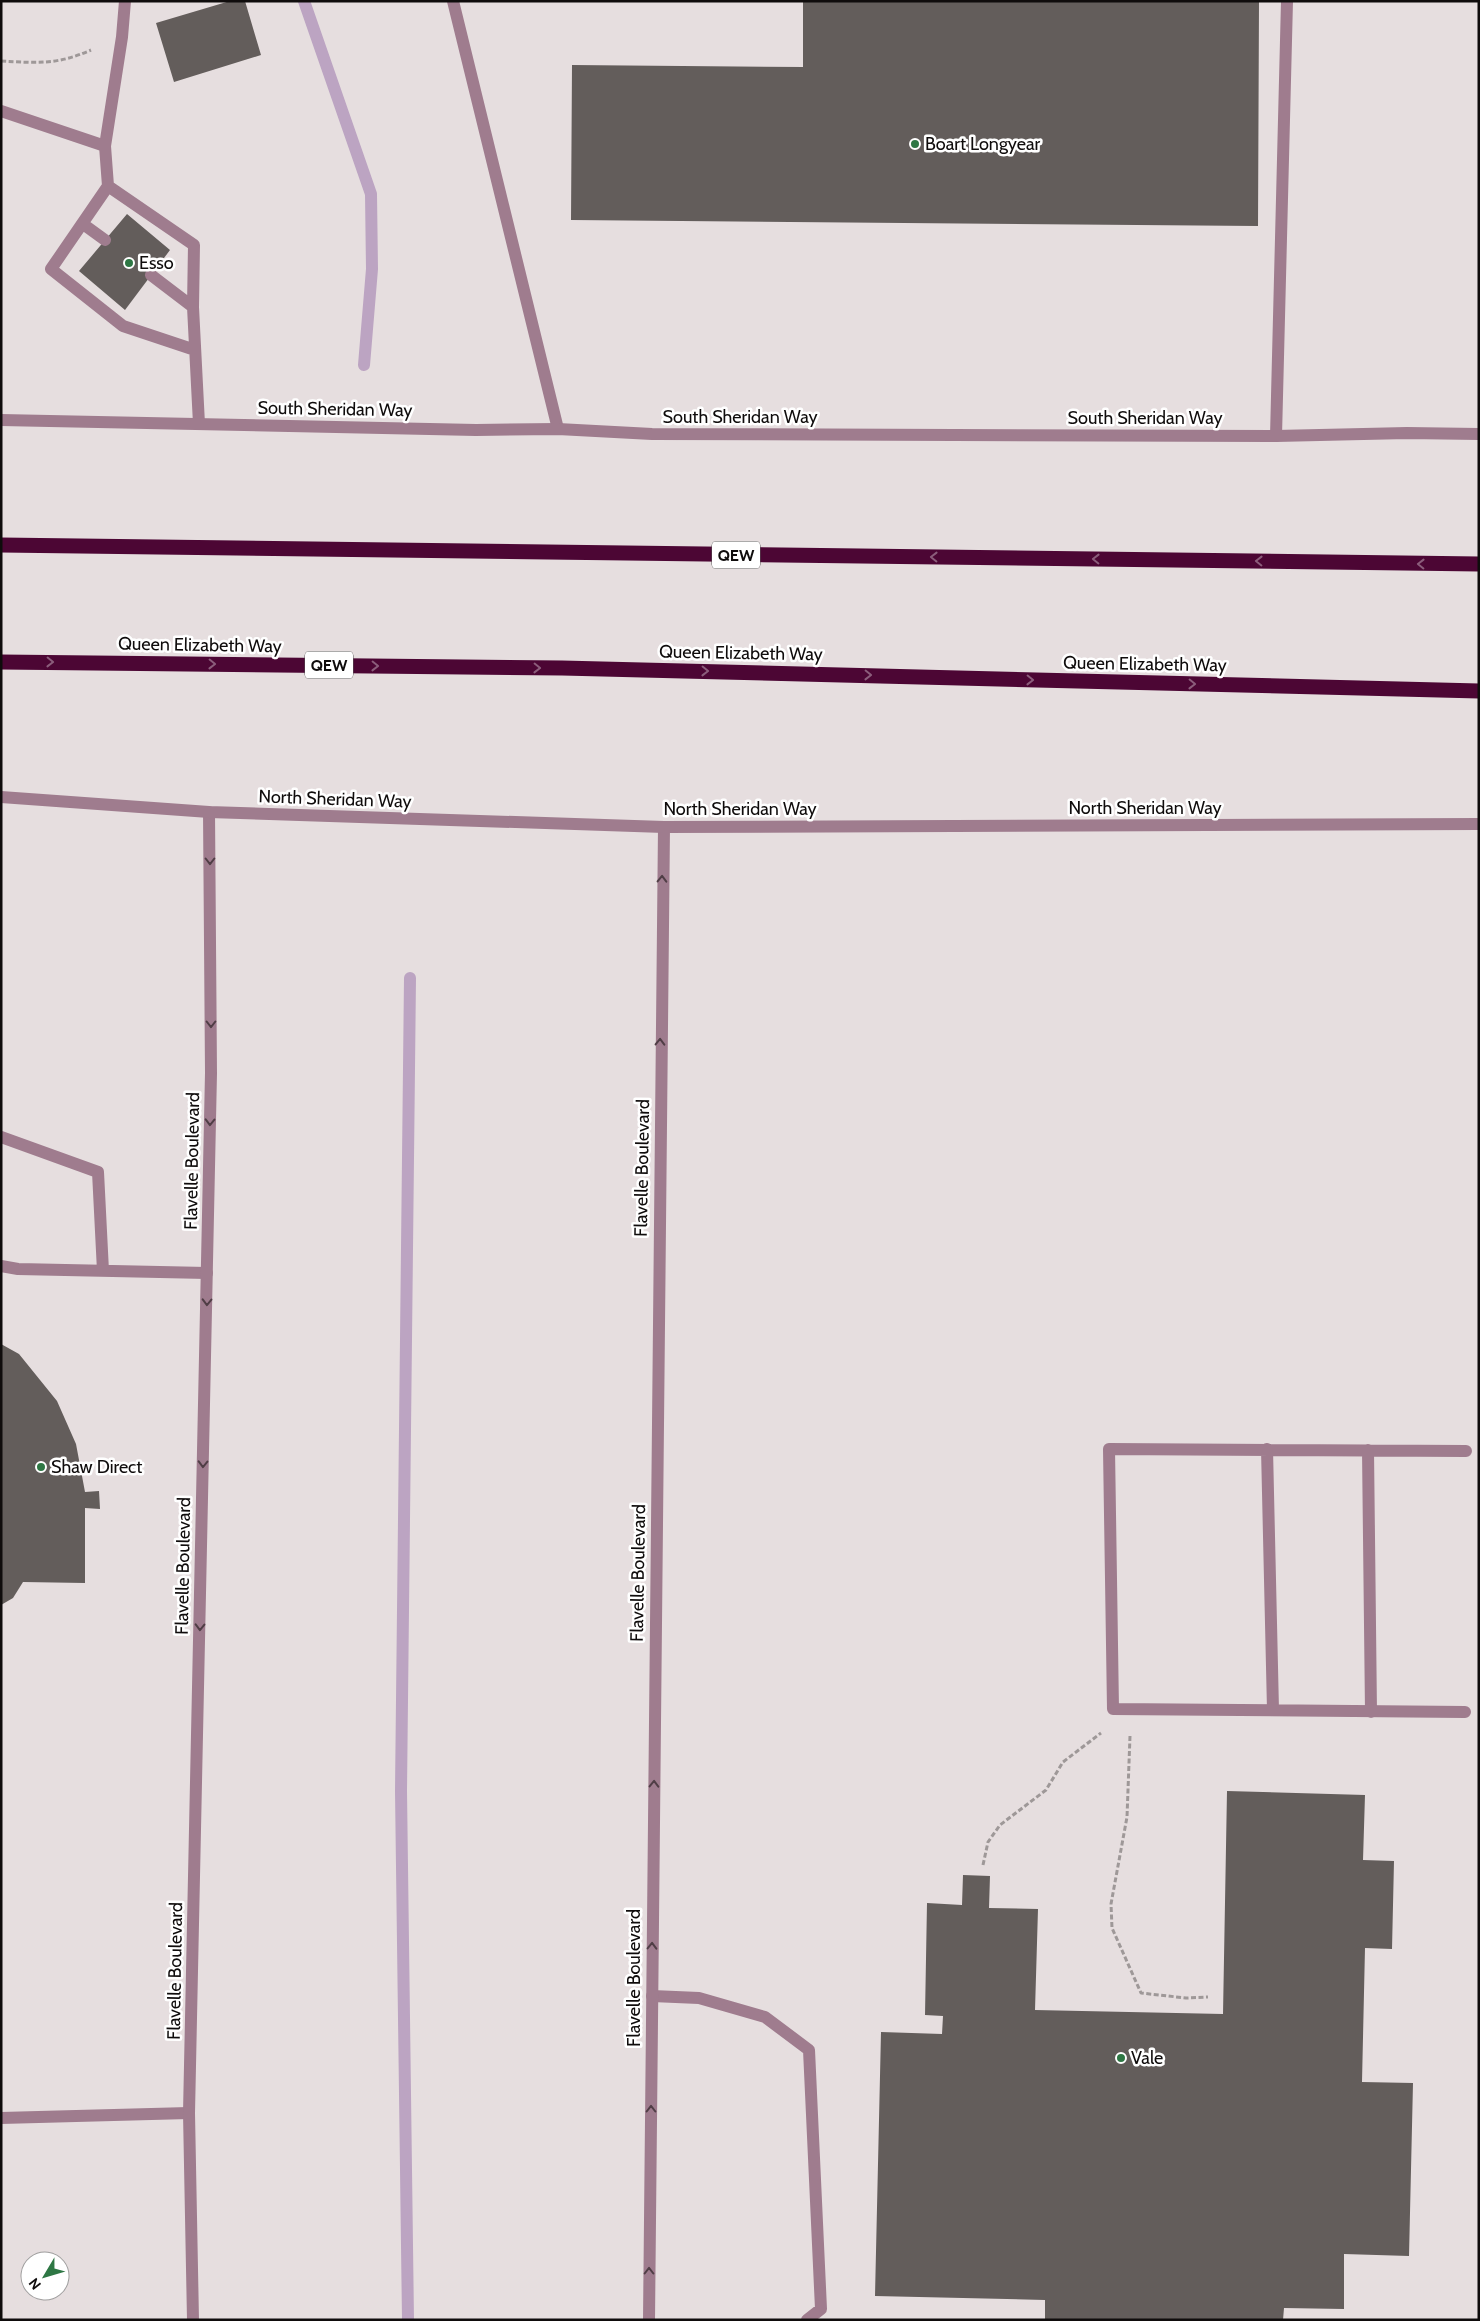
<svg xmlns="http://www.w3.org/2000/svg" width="1480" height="2321" viewBox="0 0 1480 2321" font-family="Cabin,sans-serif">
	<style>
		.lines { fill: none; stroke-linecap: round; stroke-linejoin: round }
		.stream { stroke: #bca4c2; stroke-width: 12 }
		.building { fill: #635d5b }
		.path { stroke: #9e9898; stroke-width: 3; stroke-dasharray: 5 2.5; stroke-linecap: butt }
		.service { stroke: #9f7c8e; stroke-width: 12 }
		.minor { stroke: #9f7c8e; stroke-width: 12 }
		.tertiary { stroke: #9f7c8e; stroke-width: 12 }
		.motorway { stroke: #4c0634; stroke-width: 15 }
		.oneway { stroke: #8b5d7b }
		.oneway2 { stroke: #503e46 }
		.poi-dot { fill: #2e7744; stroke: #fff; stroke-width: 2 }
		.labels { text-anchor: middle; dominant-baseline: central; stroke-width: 5; stroke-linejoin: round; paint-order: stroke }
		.shield { fill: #fff; stroke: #575555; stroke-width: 1 }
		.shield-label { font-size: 16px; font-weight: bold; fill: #0f0c0c }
		.poi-label { font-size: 18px; fill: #0f0c0c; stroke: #fff; text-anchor: start }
		.street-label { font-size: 18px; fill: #0f0c0c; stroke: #fff }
	</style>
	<rect width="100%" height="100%" fill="#e6dedf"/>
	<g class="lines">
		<!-- stream -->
		<path class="stream" d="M304 1 371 194 372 269 364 365
			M408 2320 401 1791 410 978"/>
	</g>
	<!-- building -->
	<path class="building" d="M230 1H245L261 55 174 82 156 23Z
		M803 1H1259L1258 226 571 220 572 65 803 67Z
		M127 214 170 250 125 310 79 271Z
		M1 1344 19 1354 57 1401 76 1444 85 1492 99 1491 100 1509 85 1508V1583L23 1582 13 1598 1 1605Z
		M1227 1791 1365 1795 1363 1860 1394 1861 1392 1949 1365 1948 1362 2082 1413 2083 1409 2256 1344 2254V2309L1284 2308 1283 2320H1045V2300L875 2296 881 2032 942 2034 943 2016 925 2015 927 1903 962 1905 963 1875 990 1876 989 1908 1038 1909 1035 2010 1223 2014Z"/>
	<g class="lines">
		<!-- path -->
		<path class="path" d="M1 61C37 63 57 65 91 50
			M1130 1736 1127 1817 1111 1904 1112 1928 1141 1993 1186 1998 1208 1997
			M983 1865 988 1842 1000 1825 1046 1790 1063 1762 1101 1733"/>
		<!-- service -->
		<path class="service" d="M453 1 558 429
			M1 111 105 146 122 37 125 1
			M105 146 108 186 51 269 123 326 195 350
			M108 186 194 245 193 307 199 424
			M83 224 105 240
			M151 275 193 307
			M1276 436 1287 1
			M1 1137 98 1172 103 1271
			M1 1266 18 1269 207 1273
			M1267 1449 1273 1710
			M1368 1450 1371 1712
			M1465 1712 1113 1709 1109 1449 1466 1451
			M652 1996 699 1998 765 2017 809 2050 821 2309 807 2320
			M1 2118 189 2113"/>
		<!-- minor -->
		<path class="minor" d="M193 2320 189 2113 211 1073 209 812
			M649 2320 664 827"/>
		<!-- tertiary -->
		<path class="tertiary" d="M1 420 476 430 558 429 652 434 1276 436 1407 433 1479 434
			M1 797 209 812 664 827 1479 824"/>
		<!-- motorway -->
		<path class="motorway" d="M1 545 1479 564
			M1 662 562 668 1479 691"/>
	</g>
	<!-- one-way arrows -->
	<defs><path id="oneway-chevron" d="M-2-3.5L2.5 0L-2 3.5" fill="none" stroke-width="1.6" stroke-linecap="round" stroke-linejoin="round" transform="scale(1.25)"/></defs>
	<g class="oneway">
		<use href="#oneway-chevron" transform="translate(934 557) rotate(-179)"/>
		<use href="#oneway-chevron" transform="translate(1096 559) rotate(-179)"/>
		<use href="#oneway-chevron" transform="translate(1259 561) rotate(-179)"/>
		<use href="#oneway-chevron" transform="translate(1421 564) rotate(-179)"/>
		<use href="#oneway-chevron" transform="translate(50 662) rotate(1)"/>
		<use href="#oneway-chevron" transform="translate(212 664) rotate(1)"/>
		<use href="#oneway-chevron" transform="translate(375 666) rotate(1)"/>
		<use href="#oneway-chevron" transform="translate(537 668) rotate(1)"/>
		<use href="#oneway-chevron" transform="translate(705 671) rotate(1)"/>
		<use href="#oneway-chevron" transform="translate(868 675) rotate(1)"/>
		<use href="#oneway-chevron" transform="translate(1030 680) rotate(1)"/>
		<use href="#oneway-chevron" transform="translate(1192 684) rotate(1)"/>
	</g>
	<g class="oneway2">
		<use href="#oneway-chevron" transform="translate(210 861) rotate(90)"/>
		<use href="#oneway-chevron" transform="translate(662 879) rotate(-89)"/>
		<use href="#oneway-chevron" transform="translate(211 1024) rotate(90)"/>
		<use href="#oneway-chevron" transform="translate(660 1042) rotate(-89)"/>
		<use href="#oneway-chevron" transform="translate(210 1122) rotate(91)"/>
		<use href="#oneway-chevron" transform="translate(207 1302) rotate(91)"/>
		<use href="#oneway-chevron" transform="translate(203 1464) rotate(91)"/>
		<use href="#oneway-chevron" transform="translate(200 1627) rotate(91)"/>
		<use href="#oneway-chevron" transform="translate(654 1784) rotate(-89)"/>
		<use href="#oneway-chevron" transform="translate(652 1946) rotate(-89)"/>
		<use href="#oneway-chevron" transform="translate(651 2109) rotate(-90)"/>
		<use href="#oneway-chevron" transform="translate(649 2271) rotate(-90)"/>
	</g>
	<!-- markers -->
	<g class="poi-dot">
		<circle cx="915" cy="144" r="5"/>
		<circle cx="129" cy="263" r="5"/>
		<circle cx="41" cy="1467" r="5"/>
		<circle cx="1121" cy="2058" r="5"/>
	</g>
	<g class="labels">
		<!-- shield labels -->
		<g class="shield">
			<rect x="712" y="541.5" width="48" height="27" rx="4"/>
			<rect x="305" y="651.5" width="48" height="27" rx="4"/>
		</g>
		<g class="shield-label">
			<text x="736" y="555">QEW</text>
			<text x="329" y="665">QEW</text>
		</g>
		<!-- poi labels -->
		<g class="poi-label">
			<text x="925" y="144">Boart Longyear</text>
			<text x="139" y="263">Esso</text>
			<text x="51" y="1467">Shaw Direct</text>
			<text x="1131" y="2058">Vale</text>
		</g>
		<!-- street labels -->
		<g class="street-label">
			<text transform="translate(335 409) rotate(1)">South Sheridan Way</text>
			<text x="740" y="417">South Sheridan Way</text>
			<text x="1145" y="418">South Sheridan Way</text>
			<text transform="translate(200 645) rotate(1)">Queen Elizabeth Way</text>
			<text transform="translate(741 653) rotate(1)">Queen Elizabeth Way</text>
			<text transform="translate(1145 664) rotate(1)">Queen Elizabeth Way</text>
			<text transform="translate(335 799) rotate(2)">North Sheridan Way</text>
			<text x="1145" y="808">North Sheridan Way</text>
			<text x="740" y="809">North Sheridan Way</text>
			<text transform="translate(192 1161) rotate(-89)">Flavelle Boulevard</text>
			<text transform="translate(642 1168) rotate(-89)">Flavelle Boulevard</text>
			<text transform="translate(183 1566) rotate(-89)">Flavelle Boulevard</text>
			<text transform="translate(638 1573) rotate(-89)">Flavelle Boulevard</text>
			<text transform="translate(175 1971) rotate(-89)">Flavelle Boulevard</text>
			<text transform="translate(634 1978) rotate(-90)">Flavelle Boulevard</text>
		</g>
	</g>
	<!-- border -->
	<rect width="1480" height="2321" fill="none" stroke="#0f0c0c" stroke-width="5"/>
	<!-- north arrow -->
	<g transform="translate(45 2276) rotate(232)"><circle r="24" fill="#ffffff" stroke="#9f9e9e"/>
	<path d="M0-4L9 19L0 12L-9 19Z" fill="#2e7744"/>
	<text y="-8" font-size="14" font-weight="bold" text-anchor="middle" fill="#0f0c0c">N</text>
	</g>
</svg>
